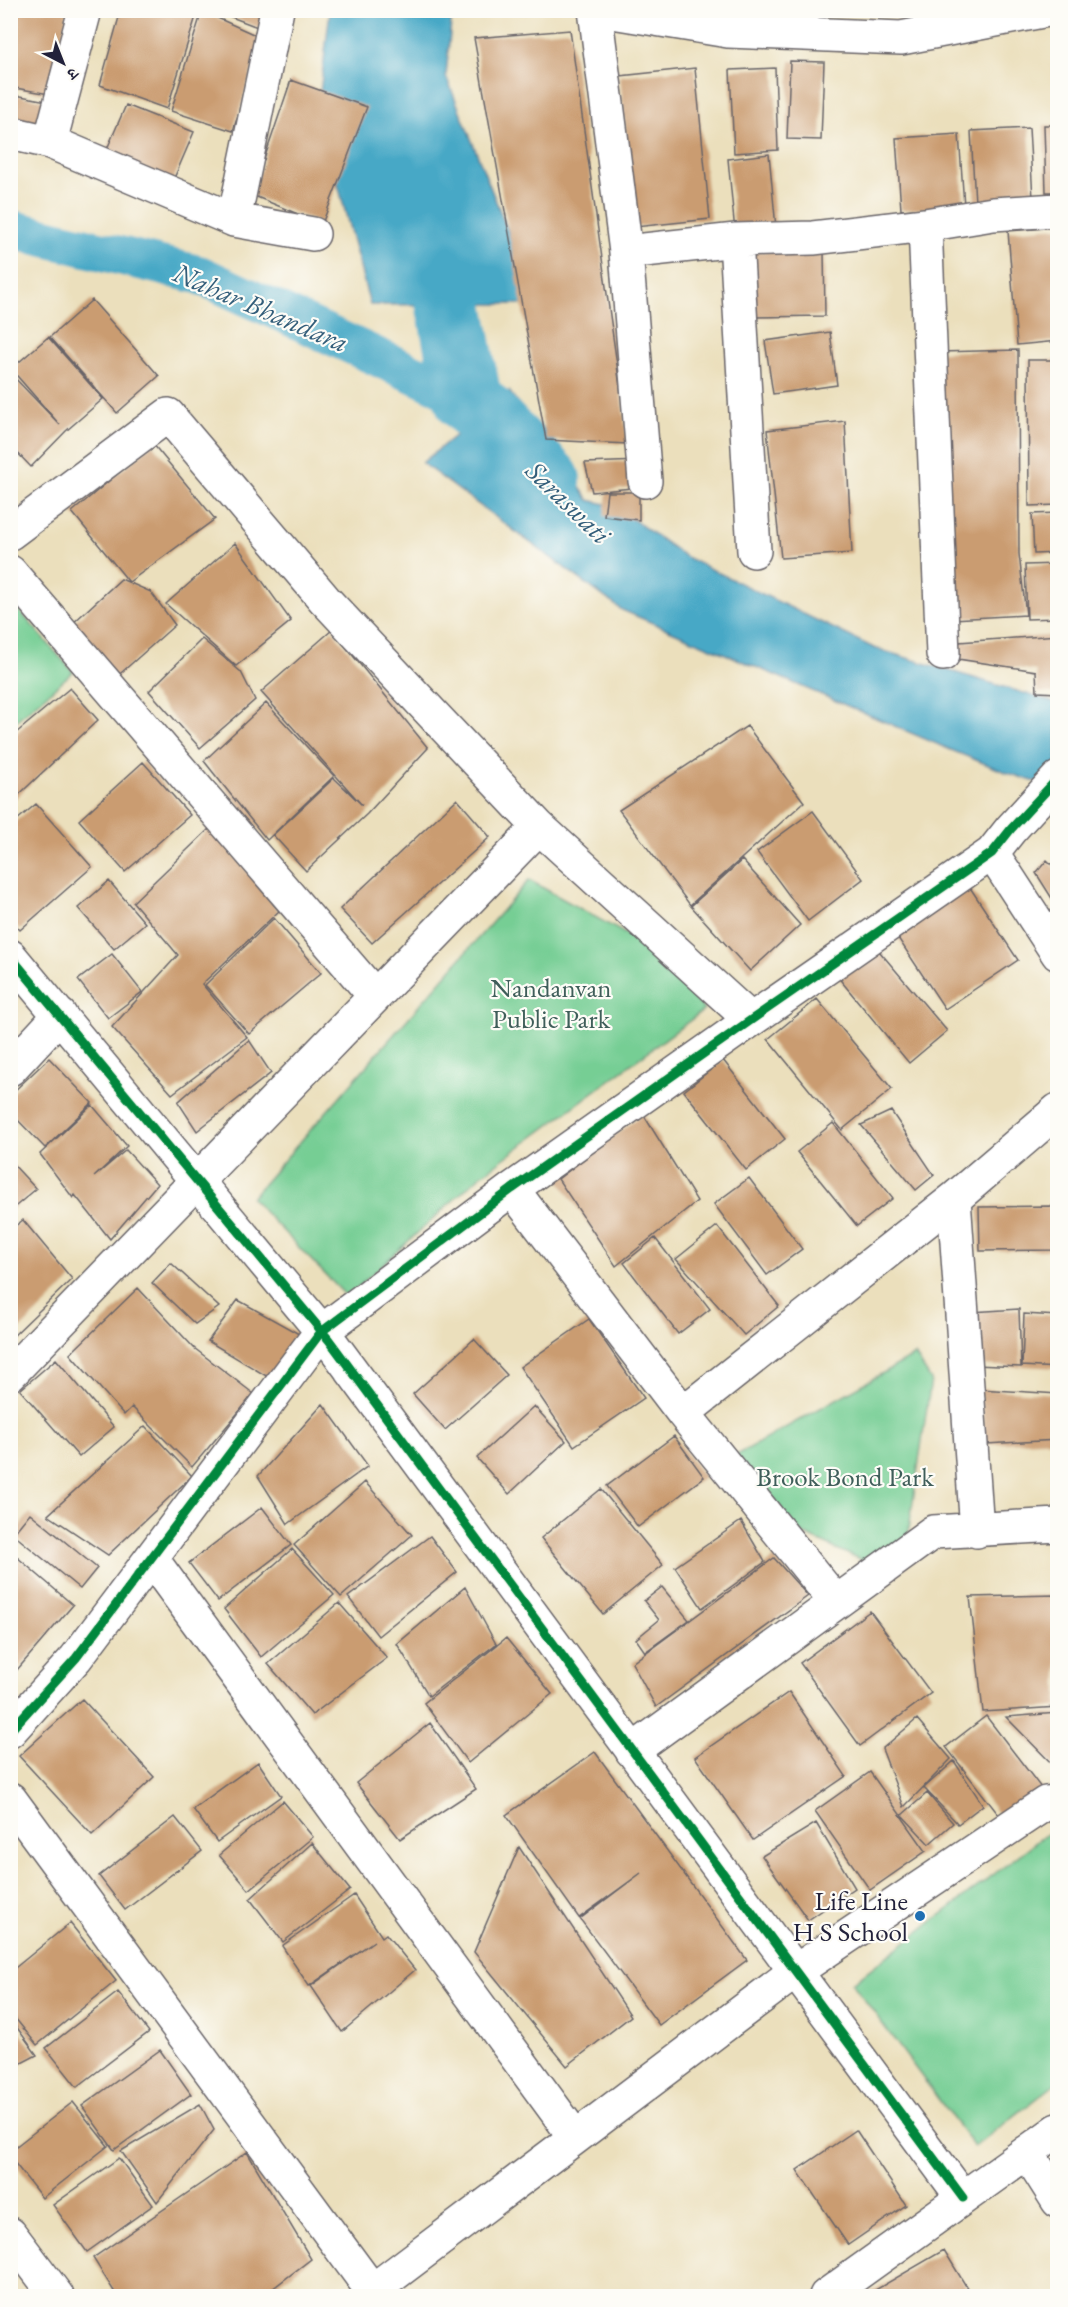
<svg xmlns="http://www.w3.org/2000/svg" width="1068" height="2307" viewBox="0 0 1068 2307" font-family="'EB Garamond','Noto Serif Devanagari',serif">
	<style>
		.green { fill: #76ce94; stroke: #4c7868; stroke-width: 1.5 }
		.water { fill: #47a8c6; stroke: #346580; stroke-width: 1.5 }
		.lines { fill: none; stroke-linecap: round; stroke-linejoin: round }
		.canal { stroke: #47a8c6; stroke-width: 39 }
		.river { stroke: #47a8c6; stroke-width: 68 }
		.building { fill: #ca9c71 }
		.minor-casing { stroke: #686468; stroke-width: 36 }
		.minor { stroke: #fff; stroke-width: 33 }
		.cycleway-casing { stroke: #fdfcf7; stroke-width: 13 }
		.cycleway { stroke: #00873e; stroke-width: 9 }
		.poi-dot { fill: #1f6fb2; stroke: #fdfcf7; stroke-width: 2 }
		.labels { text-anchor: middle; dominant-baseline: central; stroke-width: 4.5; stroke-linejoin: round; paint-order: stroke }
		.park-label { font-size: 27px; fill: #3f5e5a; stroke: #fdfcf7 }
		.poi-label { font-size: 27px; fill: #22223b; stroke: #fdfcf7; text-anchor: end }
		.water-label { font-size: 28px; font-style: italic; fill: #335e7a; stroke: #fdfcf7 }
	</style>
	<rect width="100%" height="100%" fill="#fdfcf7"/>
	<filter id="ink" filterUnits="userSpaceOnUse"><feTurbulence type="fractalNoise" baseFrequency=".0167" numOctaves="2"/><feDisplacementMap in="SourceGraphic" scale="12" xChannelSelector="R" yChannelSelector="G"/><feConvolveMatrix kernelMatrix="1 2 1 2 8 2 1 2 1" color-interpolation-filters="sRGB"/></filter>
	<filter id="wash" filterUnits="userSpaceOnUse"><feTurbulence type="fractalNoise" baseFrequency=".008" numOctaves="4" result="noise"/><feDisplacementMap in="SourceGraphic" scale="24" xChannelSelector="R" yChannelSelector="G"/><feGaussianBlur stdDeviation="1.35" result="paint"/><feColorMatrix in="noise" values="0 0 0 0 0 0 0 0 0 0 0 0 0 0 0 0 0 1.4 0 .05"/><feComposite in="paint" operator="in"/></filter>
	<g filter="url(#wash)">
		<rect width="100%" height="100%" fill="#ebdfbc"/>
		<!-- green -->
		<path class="green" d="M10 600 73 672 11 725H10Z
			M529 880 667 957 704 1010 479 1177 347 1297 251 1198Z
			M915 1355 931 1380 907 1542 880 1568 803 1534 728 1460Z
			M1057 1826V2083L974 2147 852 1983Z"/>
		<!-- water -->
		<path class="water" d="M330 11H452L446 76 537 304 370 305 318 109Z
			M509 391 589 500 614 506 686 557 874 648 1057 703V789L1008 773 951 750 622 610 422 463Z"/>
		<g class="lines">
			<!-- canal -->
			<path class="canal" d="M10 229 200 275 468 399"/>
			<!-- river -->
			<path class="river" d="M432 213 468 399 547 481"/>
		</g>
		<g id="blocks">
			<!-- building -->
			<path class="building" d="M10 10H68L49 94 10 87Z
				M121 10H198L167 109 100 85Z
				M213 10H266L260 28Z
				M202 11 262 38 233 131 171 111Z
				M570 30 628 444 546 440 474 38Z
				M790 61 824 62 821 140 787 139Z
				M695 68 710 219 635 227 620 76Z
				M775 68 778 150 734 153 730 70Z
				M291 80 367 107 322 224 252 195Z
				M10 94 47 101 40 134 10 127Z
				M126 105 194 132 172 183 104 156Z
				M1044 125H1058V192H1046Z
				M1029 128 1033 199 975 203 971 131Z
				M959 134 964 206 901 210 896 138Z
				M769 154 776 228 735 232 728 159Z
				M1058 227V341L1017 345 1008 231Z
				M824 251 825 316 753 317 752 252Z
				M92 300 159 376 117 413 50 337Z
				M830 332 837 385 773 394 765 341Z
				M48 337 103 399 66 431 31 467 10 445V373L60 425 11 369Z
				M1018 350 1019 554 1026 615 953 619 939 352Z
				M1028 360H1058V505L1029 506Z
				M845 421 852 553 781 558 767 430Z
				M153 444 215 519 129 582 72 512Z
				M641 461 642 487 592 492 585 463Z
				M607 492H639V520L604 516Z
				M1058 513V553L1034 554 1032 514Z
				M235 543 291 621 236 666 166 604Z
				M1058 564V618L1027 619 1025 565Z
				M121 579 151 592 175 625 113 680 72 624Z
				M332 630 428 748 367 814 306 871 273 835 334 778 362 805 261 692Z
				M1058 635V693L1037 692 1036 671 958 659 959 642Z
				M202 639 241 672 255 700 200 748 149 691Z
				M70 688 98 720 10 803V738Z
				M266 703 334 776 267 840 204 761Z
				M747 726 804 802 690 905 619 810Z
				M143 762 190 815 125 872 79 820Z
				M457 799 490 837 372 943 340 909Z
				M36 804 92 867 20 930 10 919V826Z
				M813 811 863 879 808 921 757 852Z
				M211 827 279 911 202 984 247 1037 172 1094 112 1027 178 955 133 902Z
				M742 860 800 925 750 971 691 906Z
				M1047 860 1058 871V908L1036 873Z
				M109 881 145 923 114 949 78 908Z
				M967 883 1018 960 945 1009 894 932Z
				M274 918 321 973 249 1034 205 985Z
				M874 945 947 1031 909 1063 837 976Z
				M112 954 142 992 108 1018 78 980Z
				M817 999 892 1089 842 1130 768 1039Z
				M249 1040 271 1073 197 1131 178 1102Z
				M49 1058 92 1103 45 1148 10 1112V1095Z
				M723 1060 785 1139 746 1170 684 1091Z
				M92 1105 127 1146 94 1177 126 1150 157 1184 110 1239 75 1195 73 1198 40 1154Z
				M891 1111 934 1175 916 1190 861 1125Z
				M643 1114 697 1201 616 1266 558 1179Z
				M833 1123 893 1198 857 1226 797 1152Z
				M10 1161 36 1189 10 1211Z
				M749 1178 802 1249 767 1275 714 1204Z
				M1056 1206V1250L980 1251 979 1207Z
				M23 1220 72 1279 10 1339V1230Z
				M717 1226 779 1306 744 1335 676 1259Z
				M655 1238 710 1309 678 1334 624 1263Z
				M171 1263 219 1307 195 1324 152 1283Z
				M138 1288 194 1348 254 1394 192 1467 132 1407 124 1415 70 1354Z
				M238 1300 299 1334 273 1380 208 1341Z
				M1019 1309 1021 1367 975 1365 971 1312Z
				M1024 1314 1058 1316V1368L1022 1366Z
				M589 1319 644 1398 574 1446 520 1367Z
				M474 1339 507 1375 445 1430 413 1394Z
				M56 1359 114 1427 79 1457 20 1390Z
				M980 1389 1058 1394V1440L986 1444Z
				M323 1404 368 1466 288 1524 258 1476Z
				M534 1406 566 1441 509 1494 477 1458Z
				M145 1426 192 1476 108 1555 48 1515Z
				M674 1436 704 1477 638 1527 607 1486Z
				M365 1482 412 1535 341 1597 294 1545Z
				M601 1489 663 1565 603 1614 541 1538Z
				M262 1507 291 1545 218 1601 189 1563Z
				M30 1513 97 1568 80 1589 13 1534Z
				M741 1521 765 1562 702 1608 675 1567Z
				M430 1536 457 1572 378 1636 348 1597Z
				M292 1549 334 1595 261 1657 224 1609Z
				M17 1557 73 1605 10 1678V1564Z
				M774 1558 808 1596 656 1707 632 1663Z
				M465 1587 496 1644 429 1696 397 1644Z
				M662 1587 689 1620 645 1652 636 1639 659 1620 644 1601Z
				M1057 1595 1058 1707 983 1712 970 1597Z
				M339 1603 387 1658 312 1715 268 1664Z
				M870 1611 931 1693 860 1746 800 1663Z
				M506 1638 552 1694 468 1763 424 1703Z
				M789 1692 846 1776 753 1840 695 1757Z
				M82 1699 154 1777 92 1835 19 1756Z
				M1058 1713V1770L1006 1717Z
				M986 1716 1045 1793 1005 1823 946 1747Z
				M917 1719 951 1759 904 1807 882 1749Z
				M430 1723 476 1789 400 1839 356 1783Z
				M595 1752 747 1960 659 2025 580 1919 641 1873 579 1918 506 1815Z
				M954 1761 983 1805 958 1824 924 1788Z
				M258 1762 281 1796 217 1842 193 1809Z
				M870 1772 926 1851 870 1890 815 1811Z
				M927 1793 953 1823 929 1844 902 1815Z
				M283 1801 313 1837 249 1890 219 1855Z
				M175 1817 202 1851 125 1910 99 1876Z
				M816 1823 855 1888 808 1920 762 1856Z
				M312 1843 350 1890 283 1942 250 1899Z
				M519 1847 631 2016 567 2066 474 1952Z
				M354 1895 382 1937 386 1934 415 1970 342 2032 311 1986 374 1941 309 1986 282 1946Z
				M70 1923 116 1981 37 2045 10 2012V1972Z
				M118 1992 149 2032 77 2087 46 2048Z
				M10 2018 37 2055 10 2069Z
				M160 2050 191 2094 114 2150 82 2106Z
				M73 2102 108 2146 42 2198 10 2157V2151Z
				M200 2104 214 2130 157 2202 121 2151Z
				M856 2130 906 2205 848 2245 797 2170Z
				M247 2152 311 2259 263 2296H117L93 2258Z
				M119 2158 153 2205 87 2252 53 2205Z
				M944 2250 972 2296H865Z"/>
		</g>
	</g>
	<g filter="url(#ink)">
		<use href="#blocks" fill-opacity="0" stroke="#686468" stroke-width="1.5"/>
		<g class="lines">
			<!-- minor casing -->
			<g class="minor-casing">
				<path id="minor" d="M595 10 626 252 645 481
					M600 10 728 31 901 38 1048 10
					M10 133 50 142 234 220 313 234
					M50 142 85 10
					M234 220 277 10
					M925 225 943 654
					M736 240 754 551
					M626 252 736 240 813 238 925 225 993 214 1058 210
					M10 533 168 415 325 600 539 827 751 1020
					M10 572 375 996
					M992 853 1058 954
					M10 956 329 1340 963 2198
					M10 1069 60 1015
					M512 1189 683 1413 836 1602
					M954 1199 977 1531
					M10 1374 539 827
					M683 1413 954 1199 1058 1110
					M151 1558 575 2137
					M10 1731 76 1658 321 1332 512 1189 751 1020 992 853 1011 829 1058 778
					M632 1751 933 1532 1058 1525
					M10 1799 376 2296
					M1027 2152 1058 2201
					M10 2234 57 2296
					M372 2291 796 1971 1046 1803 1058 1802
					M826 2296 1058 2130"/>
			</g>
			<!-- minor -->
			<use href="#minor" class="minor"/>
			<!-- cycleway casing -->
			<g class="cycleway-casing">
				<path id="cycleway" d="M10 956 329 1340 963 2198
					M10 1731 76 1658 321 1332 512 1189 751 1020 992 853 1011 829 1058 778"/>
			</g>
			<!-- cycleway -->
			<use href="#cycleway" class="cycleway"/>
		</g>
	</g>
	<!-- markers -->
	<circle class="poi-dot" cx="920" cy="1916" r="6"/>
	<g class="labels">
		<!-- park labels -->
		<g class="park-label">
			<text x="551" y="987">Nandanvan<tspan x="551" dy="31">Public Park</tspan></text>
			<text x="845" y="1476">Brook Bond Park</text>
		</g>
		<!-- poi labels -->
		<g class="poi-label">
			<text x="908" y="1900">Life Line<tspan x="908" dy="31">H S School</tspan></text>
		</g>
		<!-- water labels -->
		<g class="water-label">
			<text transform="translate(261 307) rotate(23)">Nahar Bhandara</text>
			<text transform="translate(569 502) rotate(44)">Saraswati</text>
		</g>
	</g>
	<!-- margin -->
	<rect width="1068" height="2307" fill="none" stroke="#fdfcf7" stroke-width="36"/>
	<!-- north arrow -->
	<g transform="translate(63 63) rotate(138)" stroke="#fdfcf7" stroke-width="4.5" paint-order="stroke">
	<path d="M0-4.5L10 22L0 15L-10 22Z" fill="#22223b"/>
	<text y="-9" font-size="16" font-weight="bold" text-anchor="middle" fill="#22223b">उ</text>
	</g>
</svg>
